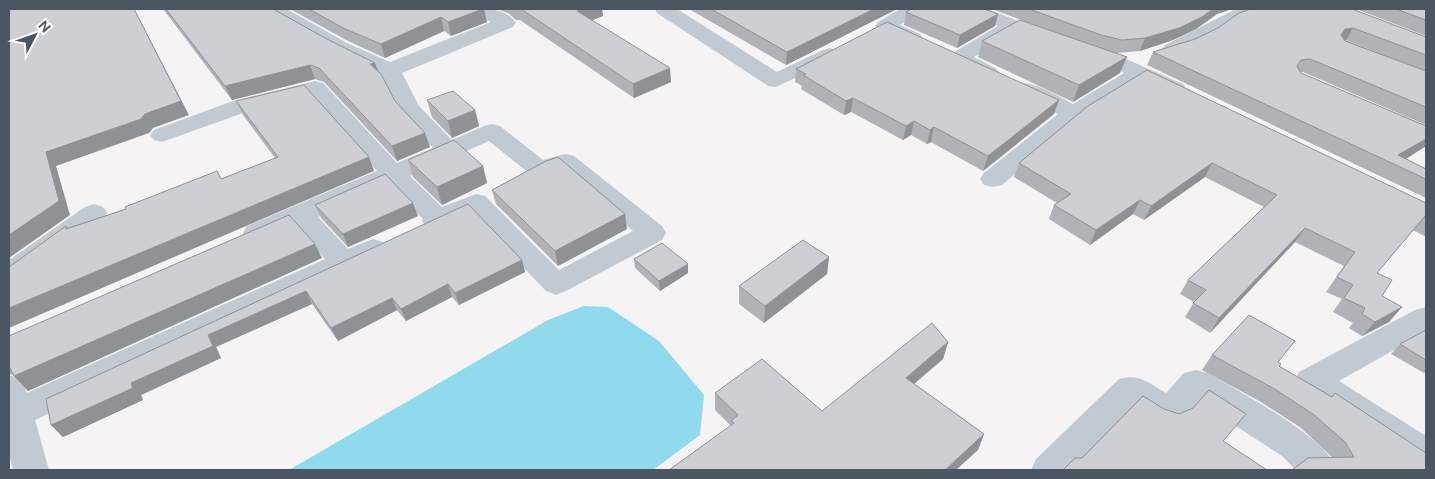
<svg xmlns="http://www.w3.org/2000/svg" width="1435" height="479" viewBox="0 0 1435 479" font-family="Ubuntu,sans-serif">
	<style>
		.water { fill: #90daee }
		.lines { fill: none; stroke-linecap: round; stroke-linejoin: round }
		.minor { fill: #c1cad2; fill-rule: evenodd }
		.wall { fill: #b0b2b7; fill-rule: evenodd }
		.shaded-wall { fill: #909195 }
		.building { fill: #cdcfd5; stroke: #909195 }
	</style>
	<rect width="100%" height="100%" fill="#f5f3f3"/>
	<!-- water -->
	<path class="water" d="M584 306 608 307 659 341 704 395 700 435 653 470H289L548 320Z"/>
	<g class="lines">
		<!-- minor -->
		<path class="minor" d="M265 9H287L347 43 390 62 491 22 474 13 472 9C488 9 506 8 516 23L513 27 402 73 419 106 452 140 484 126 492 124 500 126 543 160 565 154 574 156 662 226 666 233 662 240 566 291 556 295 546 291 472 214C457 221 442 232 426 227L422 221 423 219 390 185 318 217 348 249 373 239 383 242 387 249 383 256 35 420 49 470H13L9 454V375L21 379 27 393 325 259 296 226 257 242 247 240 243 233 247 226 377 171 310 96 246 112 162 142 154 140 150 135 154 130 230 102 315 81 323 83 397 163 433 148 401 114 381 74 333 51 267 13ZM489 141 530 174 539 177 561 170 633 231 559 270 485 196 476 194 442 207 410 176Z
			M655 9H677L777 72 823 50 830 48 837 50 840 54 837 58 776 87 768 86 657 13Z
			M900 9H922L900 25 920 34 923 38 920 42H906L878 30 875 26 878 22Z
			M963 9H988L1051 34 1054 38 1051 42H1037L1015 33 974 57 995 68 999 72 995 76C980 80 965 69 951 62L948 58 951 54 998 26 965 13Z
			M1236 9H1263L1261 13 1179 53 1172 55 1165 53 1162 49 1165 45Z
			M1117 55 1183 84 1186 89 1183 94 1175 96 1167 94 1141 81 1082 118 1002 185 993 187 984 185 980 179 984 173 1058 114 1016 94 1013 89 1016 84C1035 80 1057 96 1073 104L1124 73 1110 65 1107 61 1110 57Z
			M94 204 103 207 107 213 103 219 19 281 9 284V260L85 207Z
			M1426 307V332L1339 381 1426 436 1425 470 1413 466 1299 390 1295 381 1299 372 1415 310Z
			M1196 370 1208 373C1242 394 1324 435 1338 470H1296L1282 456 1199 402C1171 435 1169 431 1134 408L1073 470H1031L1036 459 1119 379C1139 373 1149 383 1166 393L1184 373Z"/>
	</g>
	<!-- wall -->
	<path class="wall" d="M163 9H273L327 39 375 63 379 72 395 101 425 133 430 147 397 161 324 82 315 79 232 100Z
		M290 9H484L487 22 451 36 444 31 385 58 348 41Z
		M497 9H602L603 16 592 20 671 82 634 98 520 20H516L508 13Z
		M689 9H897L786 65Z
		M992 9H1232L1217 14 1196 29 1173 40 1140 51 1117 53 1111 52 1120 73 1073 102 978 57 982 41 1037 26Z
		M1251 9 1426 37V125L1303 72H1300L1301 73 1426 126V146L1406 159 1426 169V198L1147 65 1153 52 1195 39 1218 28ZM1345 40H1346L1412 66Z
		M1356 9H1426V36Z
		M906 12 998 14 995 26 957 48 904 25Z
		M796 69 1054 114 983 171 931 142 927 144 911 135 903 140 851 112 844 115 801 89 802 86 795 82Z
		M427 100 475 110 479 126 452 138 432 117Z
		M236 101 369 157 374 171 67 228 221 179 275 158 243 115Z
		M1088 106 1426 203V237L1413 230 1377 273 1382 296 1402 307 1389 322 1362 336 1349 328 1353 323 1333 312 1342 299 1326 292 1344 266 1295 242 1210 333 1185 317 1194 302 1180 294 1188 280 1264 207 1205 177 1144 220 1133 214 1090 245 1049 219 1054 205 1057 203 1014 177 1019 163Z
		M408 160 483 166 487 183 442 205 413 177Z
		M492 190 627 229 558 266 496 204Z
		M468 204 522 260 525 272 459 305 452 297 406 321 397 310 338 341 312 304 216 347 221 358 141 395 143 400 63 437 51 425Z
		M315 205 418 216 348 247 321 218Z
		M829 257 827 274 764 323 739 304V286Z
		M322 258 28 391 13 375 9 374V336Z
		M634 259 688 273 660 291 635 268Z
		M1426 330V371L1424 373 1391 354 1400 344Z
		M948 342 943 359 914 384 984 434 978 450 731 426 715 410V393L822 411Z
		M1212 355 1278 362 1279 366 1331 397 1335 393 1426 470 1332 457 1301 428 1261 402 1202 370Z"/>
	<!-- shaded-wall -->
	<path class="shaded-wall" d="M134 9 189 115 153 128 149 133 56 166 70 215 9 258V235L46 152Z
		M484 9 487 22 451 36 448 22Z
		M585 9H602L603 16 579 25 577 11Z
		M874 9H897L786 65 787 52Z
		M1213 9H1232L1217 14 1196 29 1173 40 1140 51 1145 38Z
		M998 14 995 26 957 48 960 35Z
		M441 17 444 31 385 58 381 44Z
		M1353 28 1346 40 1337 42 1341 35 1345 29Z
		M1127 57 1120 73 1073 102 1079 85Z
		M375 63 380 76 370 64Z
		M310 65 315 79 232 100 225 86Z
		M670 68 671 82 634 98 633 84Z
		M853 98 851 112 844 115 846 101Z
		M1059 100 1054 114 983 171 988 156Z
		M475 110 479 126 452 138 448 121Z
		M914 121 911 135 903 140 906 126Z
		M934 127 931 142 927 144 930 130Z
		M425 133 430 147 397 161 392 146Z
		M1426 139V146L1396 165 1398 155Z
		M369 157 374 171 9 328V308Z
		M1212 163 1205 177 1144 220 1151 206Z
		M483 166 487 183 442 205 437 187Z
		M1140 200 1133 214 1090 245 1096 230Z
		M413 203 418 216 348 247 343 234Z
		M625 214 627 229 558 266 555 251Z
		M1305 228 1295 242 1210 333 1219 318Z
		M315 244 322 258 28 391 14 376Z
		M829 257 827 274 764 323 765 306Z
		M522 260 525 272 459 305 455 293Z
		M688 264V273L660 291 659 281Z
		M448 284 452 297 406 321 401 309Z
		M306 291 312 304 216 347 221 358 141 395 143 400 63 437 51 425 131 383 208 335Z
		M392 298 397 310 338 341 331 328Z
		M1402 307 1389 322 1362 336 1375 322Z
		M948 342 943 359 902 394 906 378Z
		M984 434 978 450 956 470H945Z"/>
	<!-- building -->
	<path class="building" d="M9 9H134L181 101 145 114 141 119 46 152 59 201 9 235Z
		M166 9H273L327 39 375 63 370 64 381 74 395 101 425 133 392 146 319 68 310 65 225 86Z
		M309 9H483L448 22 441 17 381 44 343 28Z
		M521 9H585L577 11 670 68 633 84Z
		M711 9H874L787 52Z
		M911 9H984L998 14 960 35 906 12Z
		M1029 9H1213L1202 17 1179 28 1145 38 1122 40 1101 35Z
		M1251 9H1352L1426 37V55L1353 28 1345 29 1341 35 1345 41 1426 71V107L1310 59 1301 60 1297 66 1301 73 1426 126V139L1398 155 1426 169V179L1153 52 1195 39 1218 28 1239 13Z
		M1396 9H1426V20Z
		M1020 20 1127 57 1079 85 982 41Z
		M887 22 1059 100 988 156 934 127 930 130 914 121 906 126 853 98 846 101 803 75 806 74 796 69Z
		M1147 70 1426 203V217L1425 216 1377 273 1392 280 1382 296 1402 307 1375 322 1362 314 1365 308 1344 298 1353 285 1337 277 1355 252 1305 228 1219 318 1193 303 1206 290 1188 280 1277 195 1212 163 1151 206 1140 200 1096 230 1054 205 1071 194 1019 163 1088 106Z
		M304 85 369 157 9 308V267L66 226V229L126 209 125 207 217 171 221 179 278 157 236 101Z
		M453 91 475 110 448 121 427 100Z
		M454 140 483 166 437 187 408 160Z
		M558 157 625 214 555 251 492 190 546 161Z
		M385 174 413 203 343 234 315 205Z
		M468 204 522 260 455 293 448 284 401 309 392 298 331 328 306 291 208 335 213 346 131 383 133 388 51 425 46 399Z
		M289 215 315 244 14 376 9 366V336Z
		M803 240 829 257 765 306 739 286Z
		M662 243 688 264 659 281 634 259Z
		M1249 315 1295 341 1278 362 1281 364 1279 366 1332 397 1335 393 1426 453V470H1292L1308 458 1354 457 1345 442 1313 414 1273 388 1212 355Z
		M932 323 948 342 906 378 984 434 945 470H669L734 423 731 421 738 415 715 393 762 359 822 411Z
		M1426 330V360L1400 344Z
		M1209 390 1246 414 1223 441 1267 470H1063L1075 458H1082L1143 396 1164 409 1179 414 1193 408Z"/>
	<!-- border -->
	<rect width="1435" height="479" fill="none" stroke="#4a5661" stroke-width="20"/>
	<!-- north arrow -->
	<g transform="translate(35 35) rotate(49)" stroke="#ffffff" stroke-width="4" paint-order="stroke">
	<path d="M0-4L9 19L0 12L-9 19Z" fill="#4a5661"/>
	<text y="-8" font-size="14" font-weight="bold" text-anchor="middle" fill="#4a5661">N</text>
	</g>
</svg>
